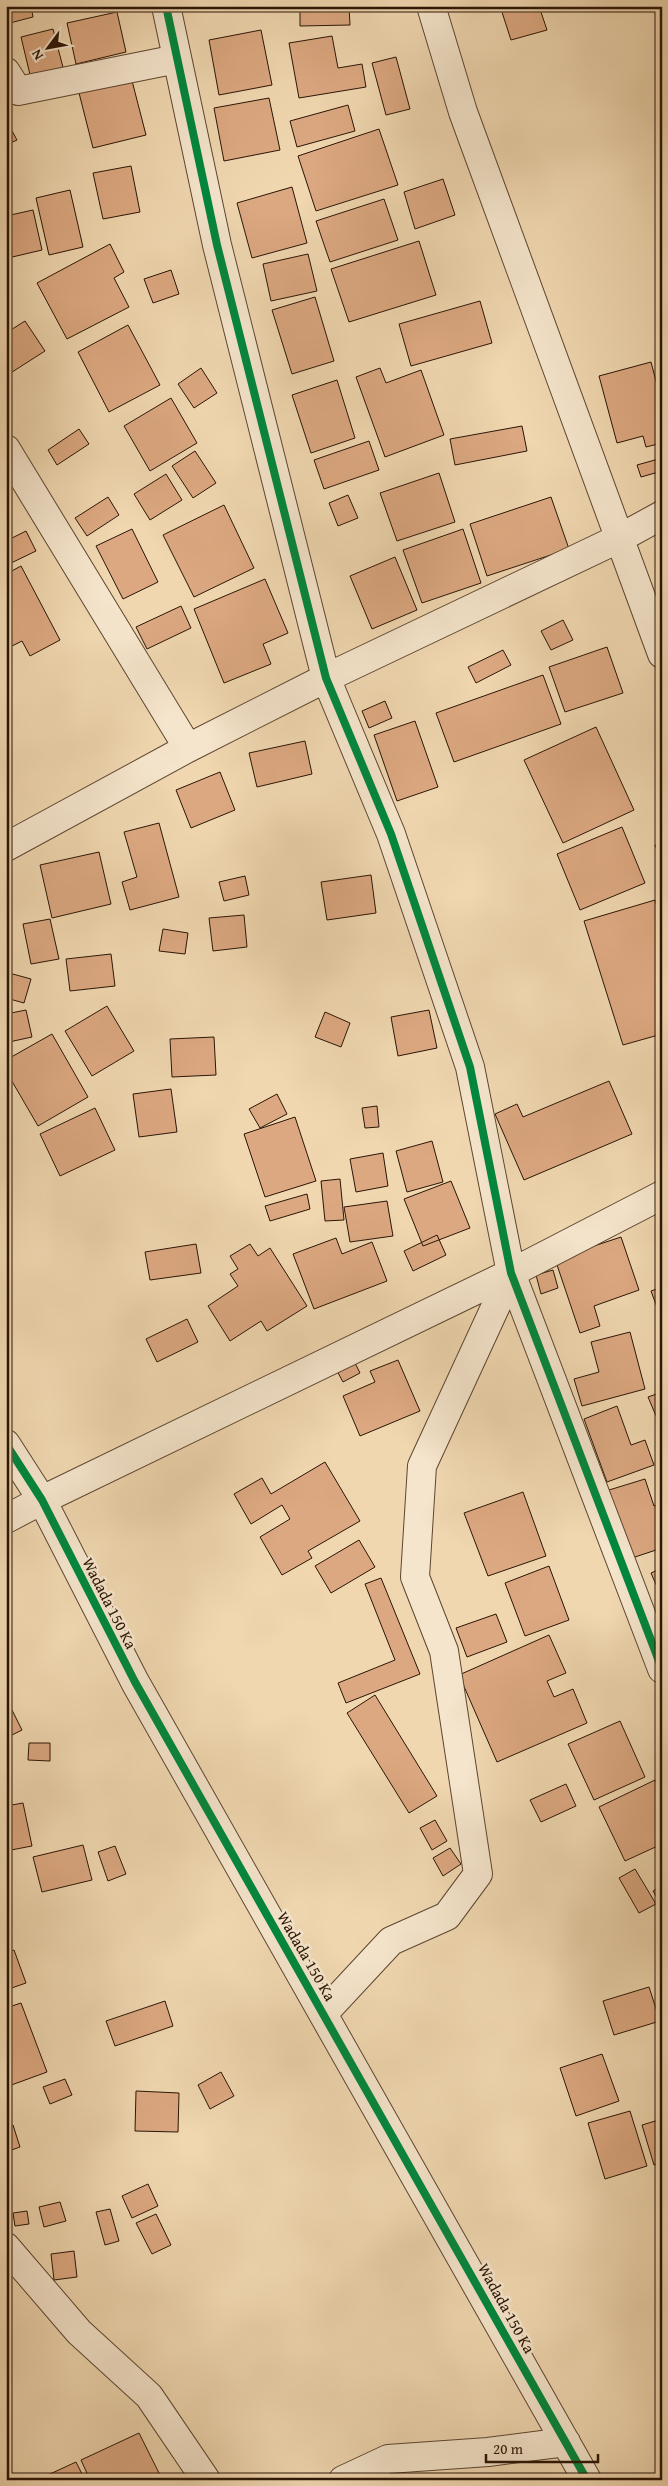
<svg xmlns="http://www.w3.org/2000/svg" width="668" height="2486" viewBox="0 0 668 2486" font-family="'Gentium Book Plus',serif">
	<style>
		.building { fill: #dca881; stroke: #2a1506 }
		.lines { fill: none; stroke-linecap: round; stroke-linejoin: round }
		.minor-casing { stroke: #5c4630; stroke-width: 30 }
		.minor { stroke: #f5e5cc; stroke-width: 28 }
		.cycleway-casing { stroke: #f5e5cc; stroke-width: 11 }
		.cycleway { stroke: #00873e; stroke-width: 8 }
		.labels { text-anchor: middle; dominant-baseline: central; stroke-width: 5; stroke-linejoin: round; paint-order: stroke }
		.street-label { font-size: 16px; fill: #2a1506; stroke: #f5e5cc }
	</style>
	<rect width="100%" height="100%" fill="#f0d7b0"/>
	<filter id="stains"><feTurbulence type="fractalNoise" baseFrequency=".004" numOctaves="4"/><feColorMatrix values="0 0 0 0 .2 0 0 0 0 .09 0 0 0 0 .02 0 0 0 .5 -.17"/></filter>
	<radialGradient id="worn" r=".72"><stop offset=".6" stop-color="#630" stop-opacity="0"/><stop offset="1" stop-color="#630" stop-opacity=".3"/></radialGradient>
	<!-- building -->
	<path class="building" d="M6 6H31L33 17 6 24Z
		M300 6H349L350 25 300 26Z
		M500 6H539L547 30 511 40Z
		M117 12 126 52 76 64 67 23Z
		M53 29 65 75 32 83 21 37Z
		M261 30 272 85 219 95 209 40Z
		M332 36 338 68 362 64 366 87 299 98 289 43Z
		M396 57 410 109 386 115 372 63Z
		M130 73 146 135 93 148 77 85Z
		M269 98 280 150 224 161 214 108Z
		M348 105 355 131 297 147 290 121Z
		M6 120 17 140 6 145Z
		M379 129 398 185 316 211 298 156Z
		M131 166 140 212 103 219 93 173Z
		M443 179 455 215 415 229 404 192Z
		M292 187 307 243 252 258 237 203Z
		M70 190 83 247 49 255 36 198Z
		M384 199 398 240 330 262 316 221Z
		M33 210 42 250 8 258 6 216Z
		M419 241 436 295 349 322 331 269Z
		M110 244 124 272 114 278 129 307 67 339 37 283Z
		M308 254 317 291 271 301 263 264Z
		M171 270 179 294 153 303 144 279Z
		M315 297 334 361 292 374 272 310Z
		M480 301 492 343 411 366 399 324Z
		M25 321 45 351 9 374 6 369V333Z
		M128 325 160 385 109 412 78 352Z
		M651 362 662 404V443L646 447 643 436 617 443 599 376Z
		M201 368 217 393 194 408 178 384Z
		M380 368 386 383 421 370 444 435 385 457 356 377Z
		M337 380 355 438 311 453 292 395Z
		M171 398 197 443 150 471 124 426Z
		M522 426 527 451 455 465 450 439Z
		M79 429 89 444 57 465 48 450Z
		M369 441 379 470 324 489 314 460Z
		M195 451 216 483 193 498 172 466Z
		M662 458V471L641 477 637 465Z
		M439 473 455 522 397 541 380 493Z
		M166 474 182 500 150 520 134 494Z
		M348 495 358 518 338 526 329 503Z
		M108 497 119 515 87 536 75 518Z
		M551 497 569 549 487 576 470 524Z
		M224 505 254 568 194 597 163 535Z
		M6 517 12 527 6 530Z
		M132 529 158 582 123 599 96 546Z
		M463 529 481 583 422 603 403 550Z
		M26 531 36 551 9 564 6 558V541Z
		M395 557 417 610 372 629 350 576Z
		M21 566 60 640 30 656 22 641 6 649V574Z
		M265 579 288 633 263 644 271 664 224 683 194 609Z
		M181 606 191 628 147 649 136 627Z
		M563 620 573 640 551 650 541 631Z
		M607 647 623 693 565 712 549 667Z
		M503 650 511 665 476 683 468 667Z
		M543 675 561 724 454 762 436 713Z
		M385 701 392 718 369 728 362 711Z
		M415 721 438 787 397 801 374 735Z
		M596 727 634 810 563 843 524 760Z
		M305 741 312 774 257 787 249 753Z
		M220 772 235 810 191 828 176 790Z
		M159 823 179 897 130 910 122 882 137 877 124 832Z
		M622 827 645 883 580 910 557 854Z
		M662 842V864L655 845Z
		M99 852 111 904 52 918 40 865Z
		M371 875 376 913 327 920 321 882Z
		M245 876 249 895 224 901 219 882Z
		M655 900 662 921V1034L623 1045 584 921Z
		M244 915 247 947 213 951 209 918Z
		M50 919 59 959 31 964 23 924Z
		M163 929 188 933 185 954 159 951Z
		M111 954 115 986 70 991 66 959Z
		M9 973 31 979 24 1003 6 998Z
		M107 1006 134 1051 92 1076 65 1031Z
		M26 1010 32 1037 9 1042 6 1014Z
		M429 1010 437 1048 398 1056 391 1017Z
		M325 1012 350 1023 341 1047 315 1037Z
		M52 1034 88 1097 38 1126 6 1071V1060Z
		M214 1037 216 1075 172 1077 170 1039Z
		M609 1081 632 1134 524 1180 495 1114 517 1104 523 1117Z
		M171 1089 177 1132 139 1137 133 1094Z
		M277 1094 287 1114 260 1128 249 1109Z
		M377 1106 379 1127 365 1128 362 1108Z
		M95 1108 115 1150 60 1176 40 1134Z
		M295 1117 316 1181 265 1197 244 1134Z
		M432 1141 443 1182 407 1192 396 1151Z
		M383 1153 388 1186 356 1192 350 1159Z
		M340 1179 344 1220 325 1221 321 1181Z
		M451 1181 470 1228 423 1246 404 1199Z
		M307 1194 310 1209 270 1221 265 1206Z
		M387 1201 393 1236 350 1242 344 1207Z
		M437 1235 446 1255 413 1271 404 1251Z
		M621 1237 639 1290 594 1306 600 1326 580 1333 555 1259Z
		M336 1238 342 1254 372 1242 387 1281 314 1309 293 1254Z
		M196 1244 201 1273 150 1280 145 1252Z
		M250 1244 258 1256 270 1248 307 1306 267 1331 261 1321 230 1341 208 1306 238 1286 230 1274 238 1269 230 1256Z
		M553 1270 558 1288 541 1294 536 1275Z
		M662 1287V1321L651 1291Z
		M187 1319 198 1342 157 1362 146 1339Z
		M630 1332 645 1389 582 1406 574 1379 599 1372 591 1342Z
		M353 1359 360 1373 343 1382 336 1369Z
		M398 1360 420 1411 360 1436 343 1396 375 1382 370 1371Z
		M662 1392V1430L648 1397Z
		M617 1406 631 1445 645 1440 654 1465 607 1482 584 1419Z
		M325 1462 360 1521 308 1551 312 1558 282 1575 260 1537 290 1519 282 1505 251 1524 234 1494 262 1478 271 1494Z
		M645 1479 654 1506 662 1503V1548L632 1558 609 1490Z
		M523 1492 546 1556 488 1576 464 1513Z
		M359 1540 375 1567 331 1593 315 1566Z
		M549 1566 569 1620 525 1636 505 1583Z
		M662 1568V1596H661L651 1573Z
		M381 1578 420 1674 346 1703 338 1683 395 1660 365 1584Z
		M496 1614 507 1642 467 1657 456 1628Z
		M549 1635 566 1673 547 1681 554 1697 573 1689 587 1723 497 1762 459 1675Z
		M375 1695 437 1796 409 1813 347 1713Z
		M8 1702 22 1730 6 1738V1703Z
		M620 1721 645 1777 594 1800 568 1744Z
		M29 1743H50V1761L28 1760Z
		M655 1780 662 1794V1844L625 1861 599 1807Z
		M566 1784 576 1806 541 1822 530 1800Z
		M23 1803 32 1846 11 1850 6 1829V1806Z
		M435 1820 447 1841 432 1850 420 1828Z
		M83 1845 92 1880 42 1892 33 1857Z
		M115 1846 126 1874 108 1881 98 1852Z
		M450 1848 461 1864 443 1876 433 1858Z
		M635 1869 656 1904 639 1913 619 1878Z
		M662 1886V1906L653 1891Z
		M14 1950 26 1983 6 1990V1953Z
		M649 1987 660 2021 614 2035 603 2001Z
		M165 2001 173 2026 115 2046 106 2021Z
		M21 2003 47 2072 6 2087V2008Z
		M602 2054 619 2101 576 2116 560 2068Z
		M221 2072 234 2096 210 2109 198 2085Z
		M65 2079 72 2095 50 2104 43 2087Z
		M136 2091 179 2093 178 2132 135 2131Z
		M630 2111 647 2166 605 2179 588 2123Z
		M662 2119V2163L654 2165 642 2125Z
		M13 2125 20 2147 6 2152V2127Z
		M148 2184 158 2206 132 2218 122 2196Z
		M60 2202 66 2221 44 2227 39 2207Z
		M110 2209 119 2241 105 2245 96 2212Z
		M27 2211 29 2224 15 2226 13 2213Z
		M156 2214 171 2245 152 2254 136 2223Z
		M74 2251 77 2277 54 2280 51 2254Z
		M139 2433 161 2477 156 2480H90L81 2460Z
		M76 2462 85 2480H37Z"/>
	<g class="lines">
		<!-- minor casing -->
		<g class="minor-casing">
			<path id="minor" d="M166 6 217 245 326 678 391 834 470 1067 511 1273 662 1669
				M431 6 463 112 662 654
				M6 72 18 91 177 59
				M6 449 188 748
				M6 847 188 748 326 678 620 538 662 515
				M6 1444 42 1500 135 1682 587 2480
				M6 1519 42 1500 511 1273 662 1195
				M324 2013 391 1941 447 1916 478 1874 444 1651 415 1577 422 1466 511 1273
				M6 2247 79 2332 149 2396 206 2480
				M343 2480 388 2459 488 2452 566 2442"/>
		</g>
		<!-- minor -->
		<use href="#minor" class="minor"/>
		<!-- cycleway casing -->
		<g class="cycleway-casing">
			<path id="cycleway" d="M166 6 217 245 326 678 391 834 470 1067 511 1273 662 1669
				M6 1444 42 1500 135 1682 587 2480"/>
		</g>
		<!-- cycleway -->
		<use href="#cycleway" class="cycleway"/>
	</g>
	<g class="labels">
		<!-- street labels -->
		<g class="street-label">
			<text transform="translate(110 1603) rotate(63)">Wadada 150 Ka</text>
			<text transform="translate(307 1956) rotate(60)">Wadada 150 Ka</text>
			<text transform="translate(507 2308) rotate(61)">Wadada 150 Ka</text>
		</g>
	</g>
	<!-- margin -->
	<rect width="668" height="2486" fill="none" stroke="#f0d7b0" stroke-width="25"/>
	<rect x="8" y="8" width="653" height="2471" fill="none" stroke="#2a1506" stroke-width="2.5"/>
	<rect x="12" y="12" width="643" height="2461" fill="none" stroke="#2a1506"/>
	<!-- north arrow -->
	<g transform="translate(48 48) rotate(238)" stroke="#f5e5cc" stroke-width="4" paint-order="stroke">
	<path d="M0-4L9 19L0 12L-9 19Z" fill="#2a1506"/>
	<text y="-8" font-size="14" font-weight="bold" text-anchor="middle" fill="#2a1506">N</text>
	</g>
	<!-- scale -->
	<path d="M486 2454v8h112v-8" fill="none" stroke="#2a1506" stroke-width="2.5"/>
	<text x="493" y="2454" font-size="15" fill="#2a1506" stroke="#f5e5cc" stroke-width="4" paint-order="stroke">20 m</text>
	<rect width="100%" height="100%" filter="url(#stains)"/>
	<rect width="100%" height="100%" fill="url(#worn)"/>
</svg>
